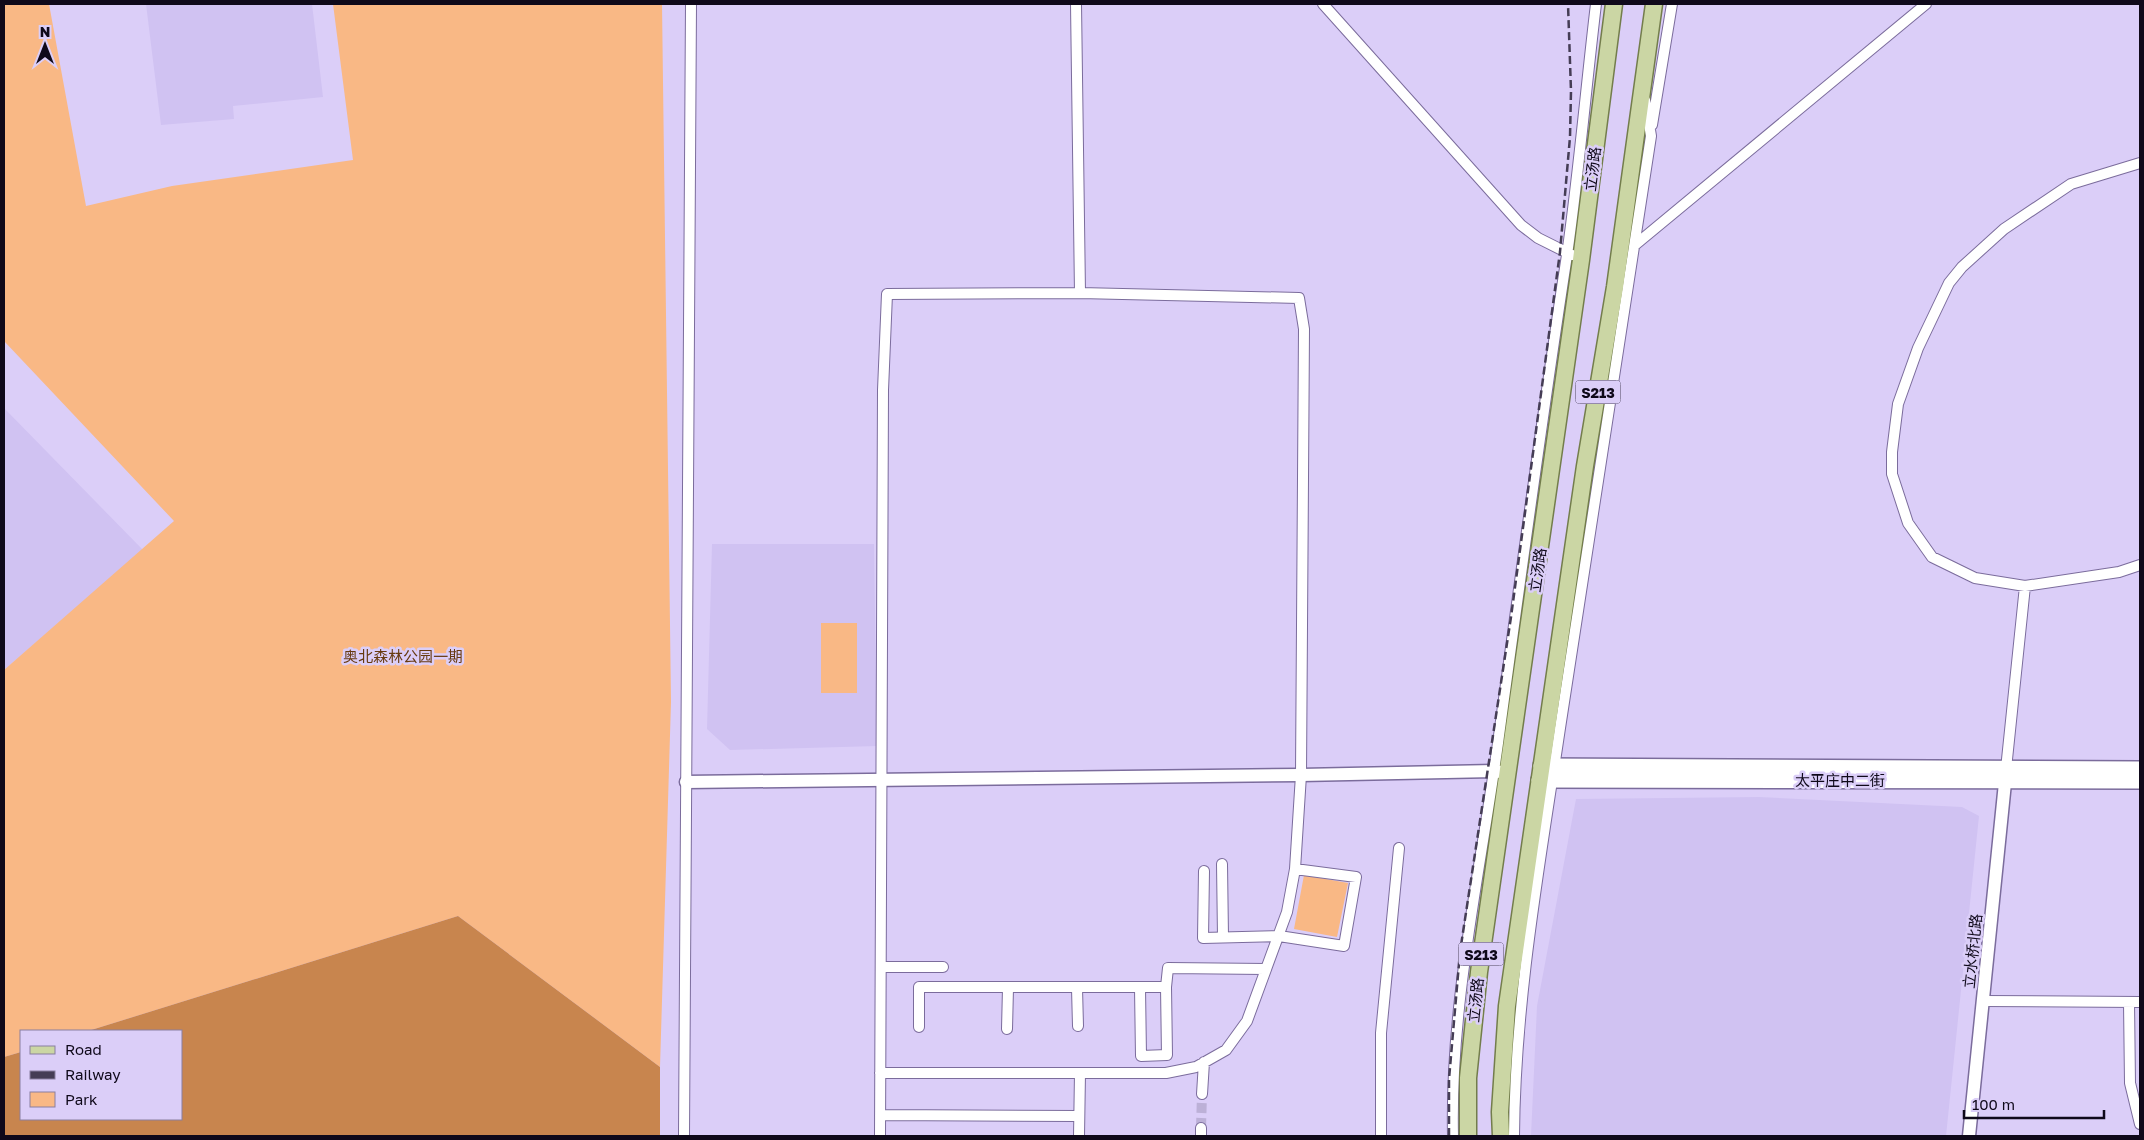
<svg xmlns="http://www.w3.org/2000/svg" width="2144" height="1140" viewBox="0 0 2144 1140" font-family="'Golos Text','Noto Sans SC',sans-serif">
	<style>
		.built { fill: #d0c2f2 }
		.green { fill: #f9b885 }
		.forest { fill: #c8854e }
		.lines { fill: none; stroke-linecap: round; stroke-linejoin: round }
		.minor-tunnel { stroke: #bcb0d7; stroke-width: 10; stroke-dasharray: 10 5; stroke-linecap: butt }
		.minor-casing { stroke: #7b6c9c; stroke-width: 12 }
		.tertiary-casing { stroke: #7b6c9c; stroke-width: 15 }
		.secondary-casing { stroke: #7b6c9c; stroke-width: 18 }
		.primary-casing { stroke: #737d4c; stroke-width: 19 }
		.minor { stroke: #fff; stroke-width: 10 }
		.tertiary { stroke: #fff; stroke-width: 12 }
		.secondary { stroke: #fff; stroke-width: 15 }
		.primary { stroke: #cbd6a4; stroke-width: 16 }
		.rail { stroke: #453d55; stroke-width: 2.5; stroke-dasharray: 8 4; stroke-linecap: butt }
		.labels { text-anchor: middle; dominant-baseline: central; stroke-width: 5; stroke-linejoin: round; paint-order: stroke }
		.shield { fill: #dbcef8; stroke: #4c445d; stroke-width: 1 }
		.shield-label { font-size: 14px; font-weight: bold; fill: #0f091a }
		.street-label { font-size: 15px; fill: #0f091a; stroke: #dbcef8 }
		.park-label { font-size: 15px; fill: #673a10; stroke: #dbcef8 }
	</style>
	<rect width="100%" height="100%" fill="#dbcef8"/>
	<!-- built -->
	<path class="built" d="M146 4H312L323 97 233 106 234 119 161 125Z
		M4 408 143 550 4 670Z
		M712 544H874L877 746 730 750 707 729Z
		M1759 797 1962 807 1979 816 1946 1136H1531L1537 1006 1576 799Z"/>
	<!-- green -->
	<path class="green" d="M4 4H49L86 206 172 186 353 160 333 4H662L671 702 660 1067 458 916 88 1031H21V1052L4 1057V670L174 521 4 341Z
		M821 623H857V693H821Z
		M1304 875 1348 883 1337 937 1294 929Z"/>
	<!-- forest -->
	<path class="forest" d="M458 916 660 1067V1136H4V1057L21 1052V1119H181V1031H88Z"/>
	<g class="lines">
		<!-- minor-tunnel -->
		<path class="minor-tunnel" d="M1201 1128 1202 1094"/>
		<!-- minor casing -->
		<g class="minor-casing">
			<path id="minor" d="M1076 4 1080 293
				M1323 4 1521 225 1538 238 1572 255
				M1652 125 1672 4
				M2140 163 2071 184 2004 229 1962 267 1949 283 1918 348 1898 404 1892 452V474L1908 523 1932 557 1975 578 2025 586 2119 572 2140 565
				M1635 245 1926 4
				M2006 769 2025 586
				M1222 864 1223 937
				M1204 871 1203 938 1279 936 1344 946 1356 877 1295 869
				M881 967H943
				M1077 988 1078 1026
				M1140 988 1141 1056 1167 1055 1166 987
				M1983 1001 2140 1002
				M2129 1002 2130 1083 2140 1124
				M919 1027V987H1166L1168 968 1266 969
				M1007 1029 1008 988
				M1202 1094 1204 1062
				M880 1115 1079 1116
				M684 1136 691 4
				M880 1136 883 390 887 294 1080 293 1299 298 1304 329 1301 775 1295 869 1287 912 1247 1021 1226 1050 1196 1067 1166 1073H880
				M1079 1136 1080 1073
				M1201 1136V1128
				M1381 1136V1033L1399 848
				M1453 1136C1450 1004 1480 874 1498 743 1520 580 1542 417 1567 255 1579 171 1586 87 1596 4
				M1514 1136C1515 999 1540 863 1560 728 1590 531 1622 334 1651 136L1645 100"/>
		</g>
		<!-- tertiary casing -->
		<g class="tertiary-casing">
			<path id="tertiary" d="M686 782 1301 775 1494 771 1507 773
				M1969 1136 2006 773"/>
		</g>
		<!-- secondary casing -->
		<g class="secondary-casing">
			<path id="secondary" d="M1541 766 2140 769
				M1539 780 2140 781"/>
		</g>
		<!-- primary casing -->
		<g class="primary-casing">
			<path id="primary" d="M1468 1136V1078L1479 972 1581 260 1614 4
				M1501 1136 1500 1112 1507 1006 1585 466 1615 287 1654 4"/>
		</g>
		<!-- minor -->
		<use href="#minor" class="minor"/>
		<!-- tertiary -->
		<use href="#tertiary" class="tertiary"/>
		<!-- secondary -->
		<use href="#secondary" class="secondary"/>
		<!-- primary -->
		<use href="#primary" class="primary"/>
		<!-- rail -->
		<path class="rail" d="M1449 1136V1079L1460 952 1511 617 1560 252 1570 137 1571 91 1568 4"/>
	</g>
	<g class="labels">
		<!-- shield labels -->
		<g class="shield">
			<rect x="1575.5" y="380.5" width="45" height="23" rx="4"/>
			<rect x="1458.5" y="942.5" width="45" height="23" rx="4"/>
		</g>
		<g class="shield-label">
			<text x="1598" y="392">S213</text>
			<text x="1481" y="954">S213</text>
		</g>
		<!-- street labels -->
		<g class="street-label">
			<text transform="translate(1592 169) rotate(-83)">立汤路</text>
			<text transform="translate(1537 570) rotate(-82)">立汤路</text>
			<text x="1840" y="780">太平庄中二街</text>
			<text transform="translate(1972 951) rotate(-84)">立水桥北路</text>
			<text transform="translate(1475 1000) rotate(-84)">立汤路</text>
		</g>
		<!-- park labels -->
		<g class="park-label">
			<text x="403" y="656">奥北森林公园一期</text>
		</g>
	</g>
	<!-- border -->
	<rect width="2144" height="1140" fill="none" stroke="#0f091a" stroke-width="10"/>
	<!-- legend -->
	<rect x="20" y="1030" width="162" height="90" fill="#dbcef8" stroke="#897f9f"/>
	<rect x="30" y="1046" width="25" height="8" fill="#cbd6a4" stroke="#897f9f"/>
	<text x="65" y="1055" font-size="15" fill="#0f091a">Road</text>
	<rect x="30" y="1071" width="25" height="8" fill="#453d55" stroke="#897f9f"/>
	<text x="65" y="1080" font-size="15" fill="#0f091a">Railway</text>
	<rect x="30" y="1092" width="25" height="15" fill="#f9b885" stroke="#897f9f"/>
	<text x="65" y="1105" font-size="15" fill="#0f091a">Park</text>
	<!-- north arrow -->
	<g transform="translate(45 45)" stroke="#dbcef8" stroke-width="4" paint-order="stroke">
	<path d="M0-4L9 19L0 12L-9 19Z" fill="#0f091a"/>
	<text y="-8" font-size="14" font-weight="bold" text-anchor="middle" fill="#0f091a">N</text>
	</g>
	<!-- scale -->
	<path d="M1964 1110v8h140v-8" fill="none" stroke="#0f091a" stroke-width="2.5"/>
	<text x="1972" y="1110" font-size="15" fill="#0f091a" stroke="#dbcef8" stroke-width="4" paint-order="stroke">100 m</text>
</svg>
